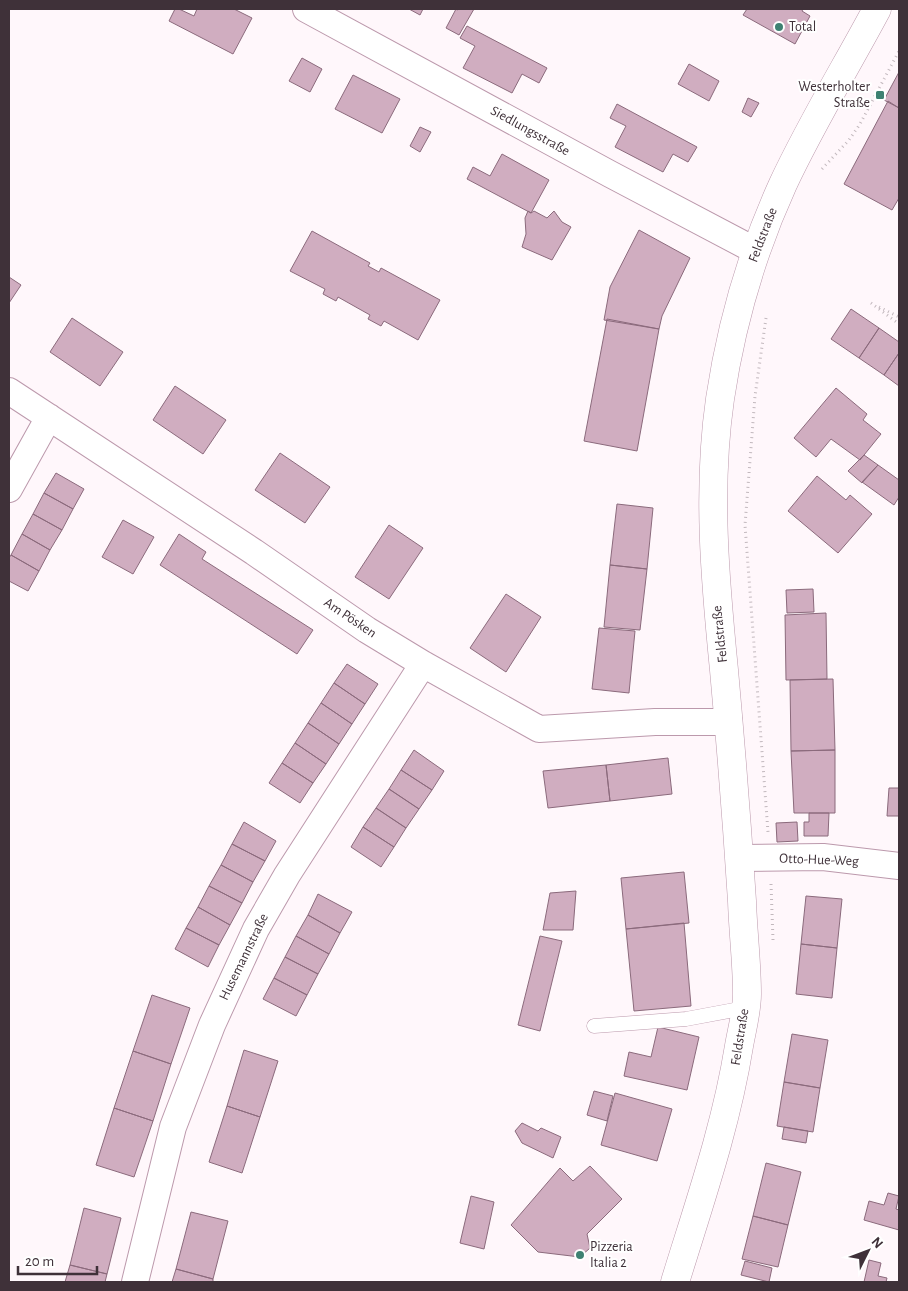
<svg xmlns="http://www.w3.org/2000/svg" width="908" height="1291" viewBox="0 0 908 1291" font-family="'Alegreya Sans',sans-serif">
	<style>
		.building { fill: #d0adc0; stroke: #8b6a7c }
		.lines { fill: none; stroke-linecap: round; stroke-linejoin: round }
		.lane-casing { stroke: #bc99ac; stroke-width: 15 }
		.street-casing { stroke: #bc99ac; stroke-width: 28 }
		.secondary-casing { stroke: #bc99ac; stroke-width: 29 }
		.path { stroke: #c2b8bd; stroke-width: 3; stroke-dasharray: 1 4; stroke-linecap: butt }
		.lane { stroke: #fff; stroke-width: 14 }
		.street { stroke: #fff; stroke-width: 26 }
		.secondary { stroke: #fff; stroke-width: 28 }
		.poi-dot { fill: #3e8172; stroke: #fff; stroke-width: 2 }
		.labels { text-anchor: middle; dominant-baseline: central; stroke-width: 4; stroke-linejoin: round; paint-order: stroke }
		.poi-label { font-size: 14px; fill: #3f3139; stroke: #fff; text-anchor: start }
		.street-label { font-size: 14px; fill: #3f3139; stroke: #fff }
	</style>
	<rect width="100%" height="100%" fill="#fff7fb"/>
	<!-- building -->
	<path class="building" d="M175 9H179L194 16 197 9H234L252 18 233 54 169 21Z
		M409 9H423L420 15Z
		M456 9 458 10 459 9H474L459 35 446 28Z
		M747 9H803L802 11 810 16 795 44 743 15Z
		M467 26 547 68 539 83 522 74 512 93 463 68 475 46 460 38Z
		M302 58 322 69 310 92 289 81Z
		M689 64 719 81 709 101 678 84Z
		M899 72V108L884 100Z
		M353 75 400 99 382 133 335 109Z
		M748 98 759 103 751 117 742 112Z
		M888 101 899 108V198L892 210 844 184Z
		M617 104 697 147 688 162 673 154 663 172 615 147 626 126 610 118Z
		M420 127 431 132 420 152 410 146Z
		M502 154 549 180 531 213 467 179 473 167 490 176Z
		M528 211 531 213 534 211 547 218 554 211 562 222 571 227 552 260 522 247 526 234 525 218Z
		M639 230 690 258 662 316 659 329 604 320 610 287Z
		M312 231 370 263 368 266 379 272 381 268 440 300 418 340 384 321 381 326 368 319 370 315 338 297 336 301 323 294 325 289 290 271Z
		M9 277 21 285 9 303Z
		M851 309 879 328 859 358 831 339Z
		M72 318 123 352 100 386 50 352Z
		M607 319 659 329 637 451 584 441Z
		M879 328 899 342V353L884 375 859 358Z
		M899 353V386L884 375Z
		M175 386 226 420 203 454 153 420Z
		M836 388 867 414 863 420 881 434 860 460 831 439 816 457 794 438Z
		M280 453 330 487 305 523 255 490Z
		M864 455 878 465 862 483 848 471Z
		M878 465 899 480V497L894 505 862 482Z
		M56 473 84 489 73 509 44 493Z
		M817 476 846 500 850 495 872 514 838 553 788 511Z
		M44 493 73 509 62 530 33 514Z
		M617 504 653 508 647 569 610 565Z
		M33 514 62 530 50 550 22 534Z
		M123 520 154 537 133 574 102 557Z
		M389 525 423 548 389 599 355 577Z
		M22 534 50 550 39 571 11 555Z
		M179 534 206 552 202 559 313 630 297 654 160 565Z
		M11 555 39 571 28 591 9 581V558Z
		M610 565 647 569 640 630 604 627Z
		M813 589 814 612 787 613 786 590Z
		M506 594 541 617 506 672 470 648Z
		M826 613 827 679 786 680 785 615Z
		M599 628 635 631 629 693 592 689Z
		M347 664 378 684 365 704 334 683Z
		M833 679 835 750 791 751 790 680Z
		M334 683 365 704 352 724 321 703Z
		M321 703 352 724 339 744 308 723Z
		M308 723 339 744 326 764 295 743Z
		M295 743 326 764 313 783 282 763Z
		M414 750 444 771 432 790 401 770Z
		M835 750V813H794L791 751Z
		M668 758 672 794 610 801 606 765Z
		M282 763 313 783 300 803 269 783Z
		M606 765 610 801 548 808 543 771Z
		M401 770 432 790 419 809 389 789Z
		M889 788H899V816H887Z
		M389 789 419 809 406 828 376 808Z
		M376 808 406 828 394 847 363 827Z
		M809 813H829L828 836H804V822H809Z
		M244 822 276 841 265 861 232 844Z
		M797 822 798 841 777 842 776 823Z
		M363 827 394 847 381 867 351 847Z
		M232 844 265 861 253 882 221 865Z
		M221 865 253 882 242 903 209 886Z
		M684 872 689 923 626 929 621 878Z
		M209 886 242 903 230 925 198 907Z
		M576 891 573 930H543L550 893Z
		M318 894 352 912 340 933 308 915Z
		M806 896 842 899 837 948 801 944Z
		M198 907 230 925 219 945 186 928Z
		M308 915 340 933 329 954 296 936Z
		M684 923 691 1006 634 1011 626 929Z
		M186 928 219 945 208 967 175 949Z
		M296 936 329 954 318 974 285 957Z
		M540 936 562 941 540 1031 518 1025Z
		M801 944 837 948 832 998 796 994Z
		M285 957 318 974 307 995 274 978Z
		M274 978 307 995 296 1016 263 999Z
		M152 995 190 1008 171 1064 133 1051Z
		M658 1027 699 1037 687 1090 624 1076 629 1052 651 1057Z
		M792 1034 828 1040 820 1088 784 1082Z
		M244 1050 278 1061 260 1117 227 1106Z
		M133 1051 171 1064 153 1121 114 1108Z
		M784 1082 820 1088 813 1132 777 1126Z
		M594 1091 613 1096 607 1121 587 1115Z
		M615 1093 672 1109 657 1161 601 1145Z
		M227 1106 260 1117 242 1173 209 1162Z
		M114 1108 153 1121 134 1177 96 1165Z
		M522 1123 538 1131 541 1128 561 1137 553 1158 522 1143 515 1131Z
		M784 1127 808 1131 806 1143 782 1139Z
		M766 1163 801 1172 788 1225 753 1216Z
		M590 1166 622 1199 587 1234 590 1248 580 1257 538 1252 511 1225 560 1168 573 1181Z
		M888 1193 899 1196 896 1209 899 1210V1230L864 1220 869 1201 884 1205Z
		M471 1196 494 1202 484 1249 460 1243Z
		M84 1208 121 1218 107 1274 70 1265Z
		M191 1212 228 1221 213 1279 176 1269Z
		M753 1216 788 1225 778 1267 742 1259Z
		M869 1260 881 1263 878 1276 887 1278 886 1282H864Z
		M745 1261 772 1268 769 1282 741 1275Z
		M70 1265 107 1274 105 1282H65Z
		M176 1269 213 1279V1282H172Z"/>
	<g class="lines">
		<!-- lane casing -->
		<g class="lane-casing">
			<path id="lane" d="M594 1026 686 1019 745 1008"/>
		</g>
		<!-- street casing -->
		<g class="street-casing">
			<path id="street" d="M306 9 610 174 756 251
				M9 391 254 552 367 630 423 664 539 729 655 722H729
				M9 489 49 417
				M739 858 823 857 899 866
				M135 1282 173 1127 212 1025 256 929 287 875 423 664"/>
		</g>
		<!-- secondary casing -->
		<g class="secondary-casing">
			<path id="secondary" d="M675 1282C699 1204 726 1127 739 1046 742 1029 747 1011 747 994 747 963 743 932 742 901 737 824 731 747 724 670 715 580 707 489 720 399 731 325 752 252 783 184 811 124 846 67 877 9"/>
		</g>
		<!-- path -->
		<path class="path" d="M822 169 849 140 860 124 899 51
			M871 303 899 324
			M879 307 899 317
			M766 318 755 396 745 525 768 832
			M771 884 773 940"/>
		<!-- lane -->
		<use href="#lane" class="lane"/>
		<!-- street -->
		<use href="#street" class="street"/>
		<!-- secondary -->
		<use href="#secondary" class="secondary"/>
	</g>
	<!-- markers -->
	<g class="poi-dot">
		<circle cx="779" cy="27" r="5"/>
		<rect x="875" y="90" width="10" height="10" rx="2.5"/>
		<circle cx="580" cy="1255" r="5"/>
	</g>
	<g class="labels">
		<!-- poi labels -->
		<g class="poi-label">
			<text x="789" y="27">Total</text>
			<text x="870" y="87" text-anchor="end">Westerholter<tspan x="870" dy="16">Straße</tspan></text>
			<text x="590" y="1247">Pizzeria<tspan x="590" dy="16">Italia 2</tspan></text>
		</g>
		<!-- street labels -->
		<g class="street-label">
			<text transform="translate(530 131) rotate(29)">Siedlungsstraße</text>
			<text transform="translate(763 235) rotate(-69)">Feldstraße</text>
			<text transform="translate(350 618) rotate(34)">Am Pösken</text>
			<text transform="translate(720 634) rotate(-96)">Feldstraße</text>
			<text transform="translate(819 860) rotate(2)">Otto-Hue-Weg</text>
			<text transform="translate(244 957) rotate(-64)">Husemannstraße</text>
			<text transform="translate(740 1037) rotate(-81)">Feldstraße</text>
		</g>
	</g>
	<!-- border -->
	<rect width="908" height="1291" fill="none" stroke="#3f3139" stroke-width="20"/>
	<!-- north arrow -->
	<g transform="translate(868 1251) rotate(48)" stroke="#ffffff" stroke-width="4" paint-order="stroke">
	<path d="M0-4L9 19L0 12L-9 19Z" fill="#3f3139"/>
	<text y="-8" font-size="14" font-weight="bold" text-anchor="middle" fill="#3f3139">N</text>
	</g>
	<!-- scale -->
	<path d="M18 1266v8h79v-8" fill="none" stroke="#3f3139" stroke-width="2.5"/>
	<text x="25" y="1266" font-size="15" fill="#3f3139" stroke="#ffffff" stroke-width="4" paint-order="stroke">20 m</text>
</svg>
